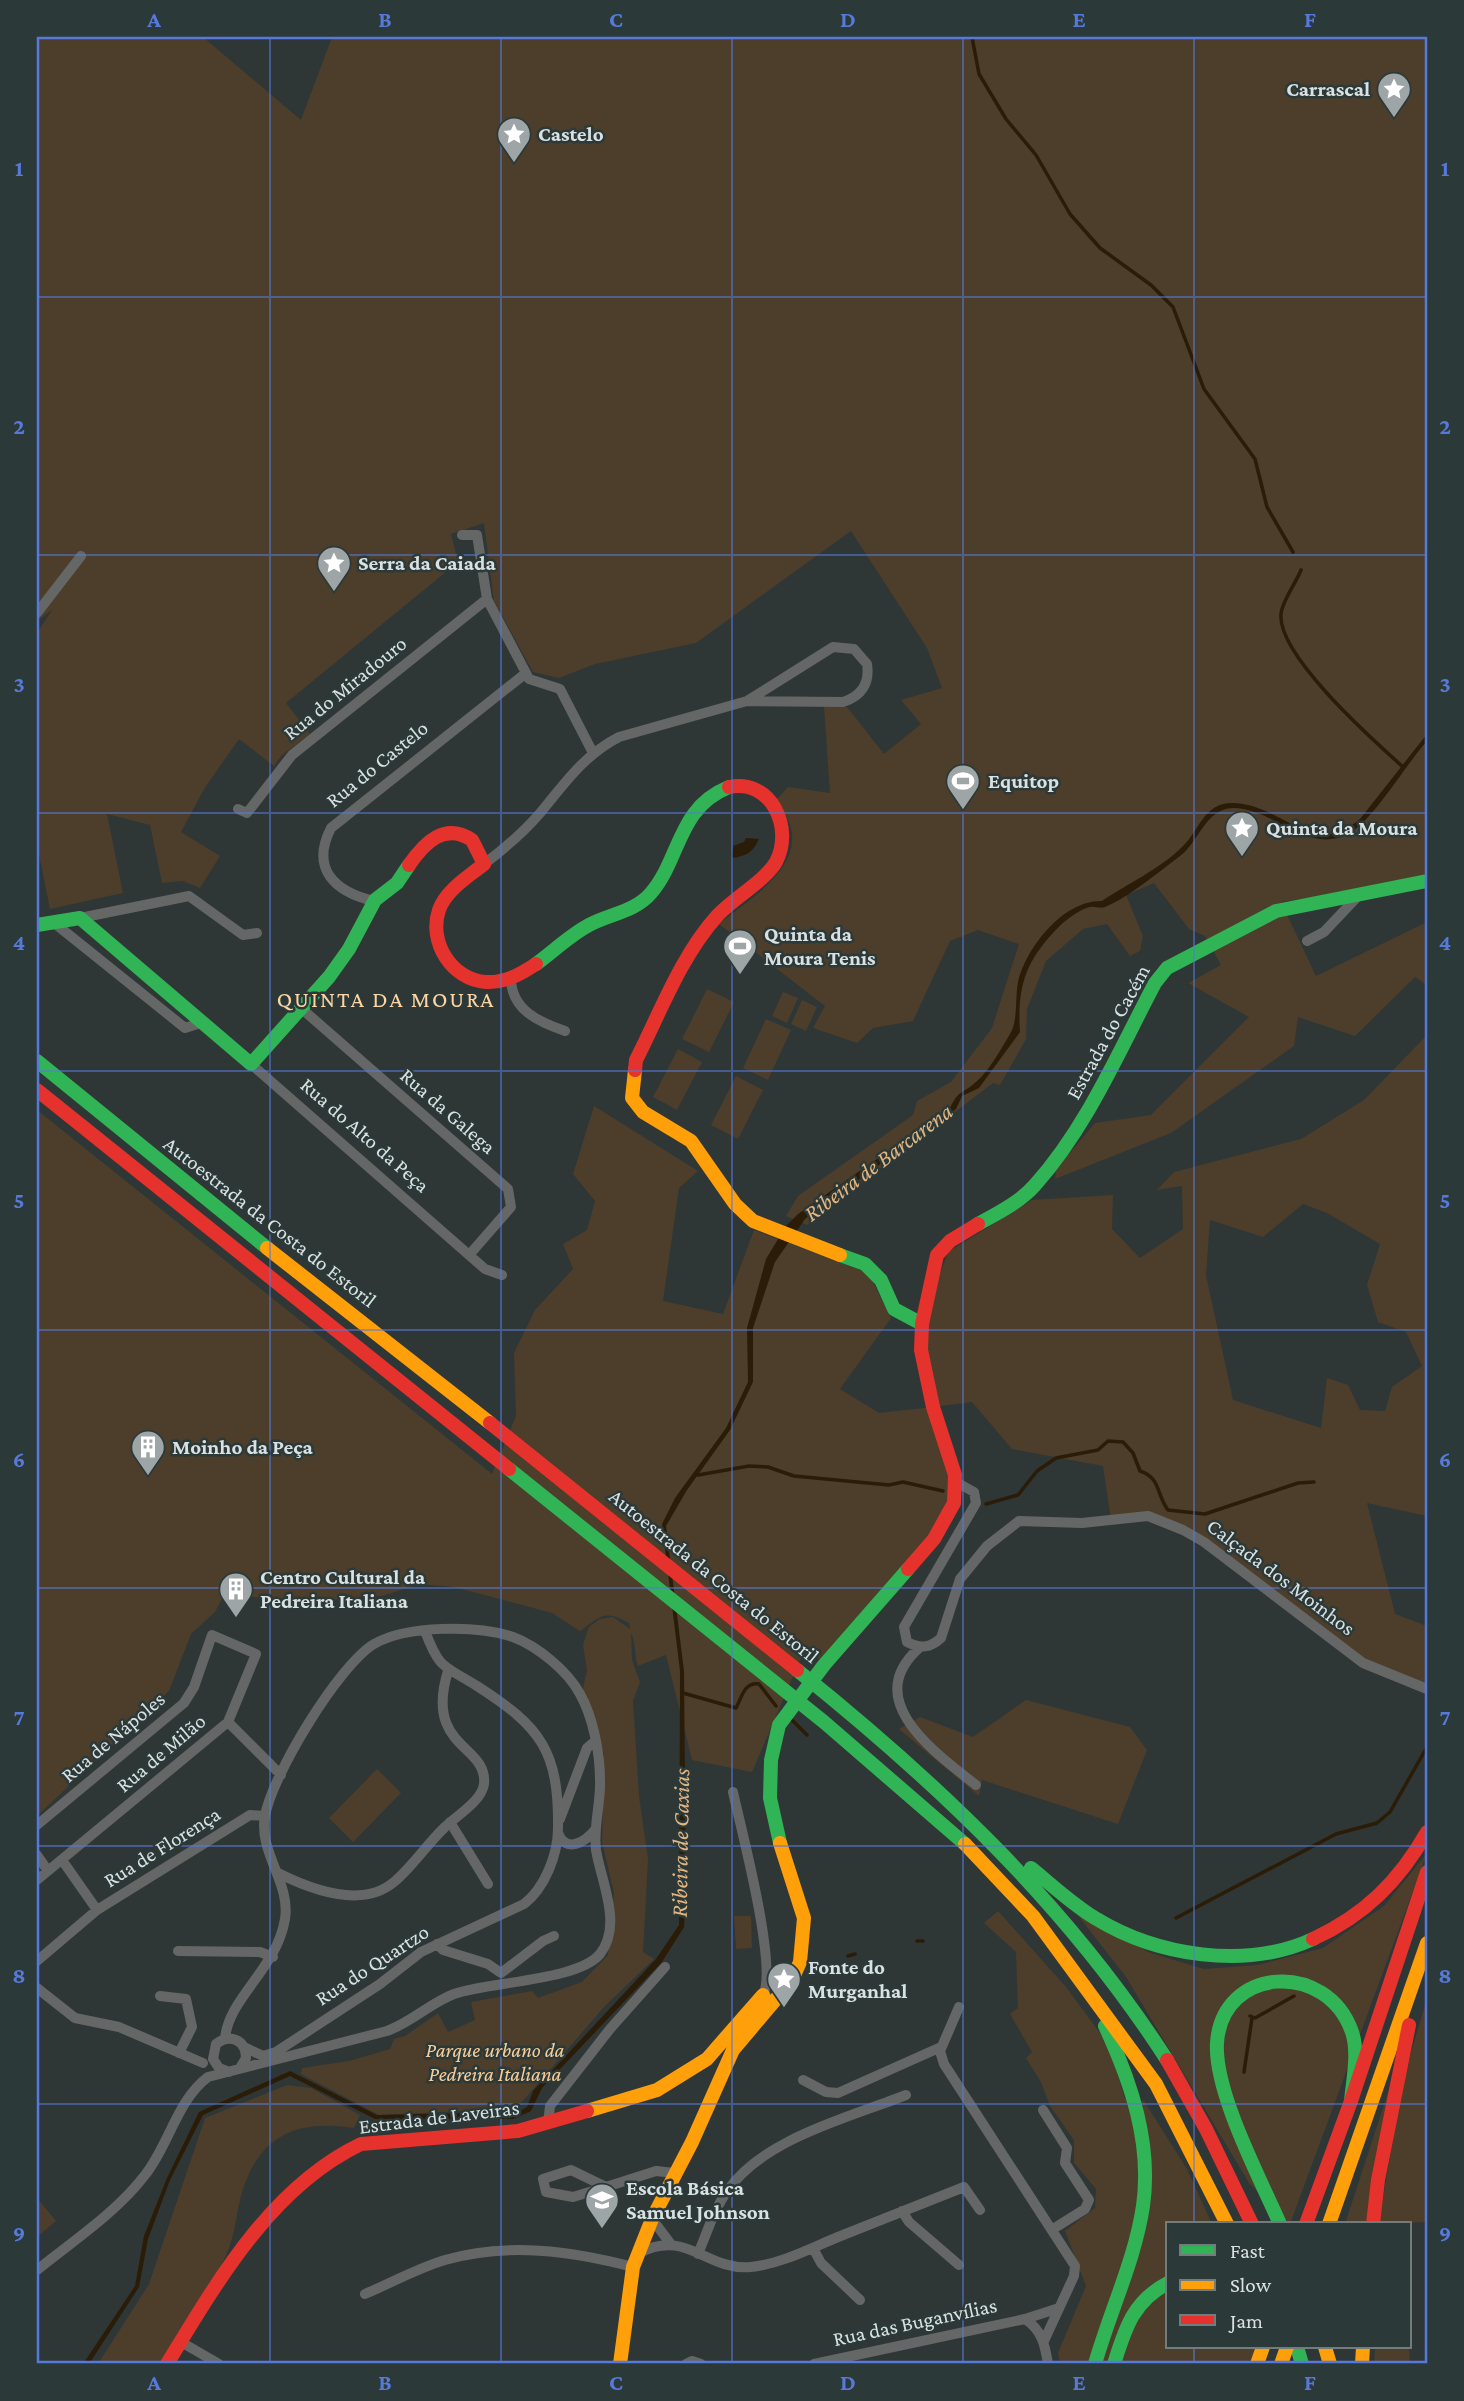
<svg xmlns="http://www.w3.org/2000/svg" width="1464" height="2401" viewBox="0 0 1464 2401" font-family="'Crimson Pro',serif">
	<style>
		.green { fill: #4c3e2b; fill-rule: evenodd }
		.water { fill: #2b1c07 }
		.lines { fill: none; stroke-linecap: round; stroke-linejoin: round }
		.stream { stroke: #2b1c07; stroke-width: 3.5 }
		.street { stroke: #656767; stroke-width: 10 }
		.fast { stroke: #30b455; stroke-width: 14 }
		.slow { stroke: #ff9f0a; stroke-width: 14 }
		.jam { stroke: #e5322d; stroke-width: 14 }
		.grid { fill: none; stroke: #567adb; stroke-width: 2; stroke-opacity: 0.55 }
		.labels { text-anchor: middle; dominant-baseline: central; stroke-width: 5; stroke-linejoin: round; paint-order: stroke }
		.poi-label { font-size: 21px; font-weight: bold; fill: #dae1e2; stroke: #2c3939; text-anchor: start }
		.street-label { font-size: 21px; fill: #dae1e2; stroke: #2c3939 }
		.park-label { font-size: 21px; font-style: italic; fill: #fbcd96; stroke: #2c3939 }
		.neighbourhood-label { font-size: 23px; letter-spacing: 2px; fill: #fed5a2; stroke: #2c3939 }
		.water-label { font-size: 23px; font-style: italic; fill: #e3b680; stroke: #2c3939 }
		.neatline { fill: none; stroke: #567adb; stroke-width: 2.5 }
		.grid-label { font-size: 23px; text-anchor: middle; font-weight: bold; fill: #567adb }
	</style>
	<rect width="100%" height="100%" fill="#2f3636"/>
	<!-- green -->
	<path class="green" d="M37 37H203L301 120 332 37H1427V875L1360 890 1281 902 1316 976 1427 922V985L1415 977 1355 1036 1298 1017 1294 1046 1171 1133 1055 1179 1056 1169 1095 1123 1151 1115 1249 1017 1188 983 1221 965 1205 936 1189 929 1154 883 1126 895 1143 936 1140 951 1130 956 1107 924 1083 929 1046 961 1027 1009 1026 1039 1000 1085 993 1083 807 1225 786 1216 798 1196 913 1115 917 1101 951 1082 992 1028 1019 944 978 930 950 941 913 1021 873 1028 857 1043 813 1028 825 1006 719 924C744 903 796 873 792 834 791 822 783 809 777 799L788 787 830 793 824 707H847L884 754 921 724 901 700 942 688 927 648 851 531 696 643 595 664 559 678 533 672 494 601 484 523 451 534 458 562 286 703 310 734 281 756 274 766 239 739 204 789 181 832 220 856 200 888 183 881 162 883 150 825 107 814 123 893 50 909 37 845V633L52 610 37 621Z
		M707 989 734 1002 709 1052 682 1039Z
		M783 992 798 998 787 1023 772 1016Z
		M802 1000 817 1007 806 1031 791 1024Z
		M766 1019 791 1030 768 1080 743 1068Z
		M1427 1035V1516L1367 1503 1395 1614 1427 1626V1689L1363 1663 1183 1530 1148 1516 1111 1520 1103 1466 1012 1449 972 1402 933 1407 954 1503 824 1665 806 1646 752 1772 692 1760 666 1655 638 1666C634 1656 636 1642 631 1633L632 1660 640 1682 633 1701 639 1796 648 1859 643 1952 654 1959 604 2007 522 2102 502 2109 379 2115 301 2074 302 2068 349 2061 390 2049 394 2039 405 2036 438 2013 448 2032 475 2020 471 2002 532 1991 538 1998 582 1982 608 1955 614 1893 602 1842 604 1754 582 1692 587 1670 583 1645 589 1627 600 1619 613 1617 630 1629 629 1623C604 1609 601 1616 580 1631L552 1613 454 1587 420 1584 382 1596 315 1601 224 1595 215 1612 191 1634 169 1691 37 1816V1110L492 1474 516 1416 514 1353 535 1310 573 1269 563 1244 587 1230 595 1201 573 1174 594 1106 698 1171 679 1188 663 1301 723 1314 754 1230 863 1271 871 1278 891 1318 840 1389 879 1413 933 1407 922 1324 948 1252 1032 1200 1113 1195 1112 1229 1140 1258 1183 1229 1182 1186 1157 1190 1174 1172 1301 1139 1364 1100ZM1303 1204 1327 1213 1380 1244 1367 1285 1378 1322 1406 1332 1422 1366 1392 1387 1385 1411 1360 1410 1348 1385 1327 1378 1321 1428 1233 1400 1206 1275 1210 1220 1263 1237Z
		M678 1049 702 1062 677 1110 653 1097Z
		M736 1076 763 1090 738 1139 711 1125Z
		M1026 1700 1130 1727 1147 1750 1118 1824 982 1780 979 1796 899 1729 920 1717 973 1737Z
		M377 1769 401 1793 353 1842 329 1818Z
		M1427 1853 1290 2224 1249 2183 1126 1977 1073 1909 1148 1952 1204 1969 1257 1965 1323 1948 1384 1906Z
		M998 1911 1066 1987 1108 2044 1125 2099 1144 2101 1187 2169 1212 2224H1168V2347H1255L1260 2364H1060L1058 2353 1086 2286 1065 2231 1095 2208 1096 2189 1074 2163V2140L1050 2106 1041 2082 1026 2058 1032 2052 1010 2014 1018 2008 1016 1952 984 1923Z
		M734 1916H751L752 1948 736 1949Z
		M1427 1998V2222L1379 2224 1401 2087Z
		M1393 2077 1366 2224H1345Z
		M287 2085 311 2088 360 2115 354 2128C295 2119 258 2136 241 2196 236 2215 235 2235 227 2253 210 2292 184 2328 163 2364H98L149 2284 205 2118Z
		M37 2198 56 2221 37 2237Z
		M1375 2347H1409L1410 2364H1374Z"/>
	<!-- water -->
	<path class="water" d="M1427 734V741C1406 764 1373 821 1348 834 1306 855 1274 808 1233 808 1205 809 1199 842 1180 856 1160 871 1128 898 1105 907 1100 909 1095 906 1090 907 1068 913 1047 938 1035 956 1020 979 1018 1006 1020 1032L979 1088 962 1096 956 1109 805 1219 775 1262 753 1328V1382L730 1430 687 1490 666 1526 684 1671 686 1893 684 1927 662 1962 542 2088 531 2111 513 2119H375L290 2076 203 2115 170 2180 148 2239 139 2287 89 2364H83L135 2286 144 2236 167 2178 199 2112 290 2071 377 2115 518 2112 527 2107 533 2091 656 1959 679 1925 680 1671 662 1524 675 1498 726 1428 748 1382 747 1328 766 1259 786 1226 798 1214 950 1108C959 1089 963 1094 976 1082 989 1071 1001 1049 1010 1034 1018 1022 1015 997 1018 982 1027 946 1064 900 1102 901 1127 884 1160 869 1182 847 1199 832 1203 803 1232 803 1282 803 1311 860 1360 819Z
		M746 838 759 839C753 852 747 856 732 858L733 846 744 842Z"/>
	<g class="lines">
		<!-- stream -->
		<path class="stream" d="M972 37 979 74 1006 119 1036 155 1070 214 1100 248 1151 285 1173 307 1204 389 1255 459 1267 507 1293 552
			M1301 570C1296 583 1282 601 1281 614 1277 655 1373 740 1403 767
			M698 1475 749 1466 768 1467 794 1476 889 1485 903 1482 943 1491
			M986 1504 1018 1495 1037 1471 1056 1458 1098 1450 1108 1441 1123 1442 1133 1453 1140 1471C1161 1478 1156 1494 1168 1510L1205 1514 1298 1483 1314 1482
			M683 1693 736 1708C742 1697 744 1682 759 1684L776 1706
			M791 1719 807 1735
			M1176 1918 1336 1834 1377 1823 1390 1812 1427 1747
			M917 1941H923
			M848 1956 855 1954
			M1250 2016 1255 2018 1294 1996
			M1244 2072 1252 2018"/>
		<!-- street -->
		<path class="street" d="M37 613 81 556
			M526 673 529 679 560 689 593 753
			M238 809 247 813 292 755 487 599
			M484 864C504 849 524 832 541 812 565 783 584 755 619 737L747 701 843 702C862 696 870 683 867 664L854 649 833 647 747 701
			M374 901C335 892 310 869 331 828L526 673 487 599 477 535H462
			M80 918 189 896 243 935 257 933
			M53 922 185 1028 204 1022
			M1307 941 1324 932 1358 896
			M511 978C511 1010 539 1022 565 1031
			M302 1009 508 1189 511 1207 470 1254
			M251 1064 485 1269 502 1275
			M956 1482 974 1492 976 1503 904 1627 907 1642C921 1649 930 1648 941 1638L960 1579 987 1546 1019 1521 1082 1523 1148 1516 1183 1530 1204 1542 1363 1663 1427 1689
			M919 1648C860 1701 936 1753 976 1785
			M228 1722 281 1775
			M733 1792C741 1829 778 1967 763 1995L767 1997
			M560 1819 587 1748 594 1742
			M450 1822 488 1884
			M37 1825 184 1703 194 1687 212 1635 256 1654 228 1722 37 1880
			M558 1833C566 1854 585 1842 595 1830
			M37 1855 48 1871
			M62 1860 97 1910 250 1815 265 1816
			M278 1873C310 1889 362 1909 394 1882 413 1866 427 1844 445 1827 456 1816 482 1801 484 1784 488 1744 424 1749 448 1671
			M437 1944 443 1950 488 1964 501 1973
			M178 1951 260 1952 273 1957
			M37 1961 97 1910
			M501 1973 543 1941 554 1936
			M37 1988 75 2018 119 2027 203 2063
			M160 1996 186 1999 192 2027 179 2053
			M959 2007 940 2051 944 2064 1075 2266 1074 2276 1044 2341
			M244 2047 263 2056 276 2052 380 1984 421 1952 524 1904C545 1888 558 1854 558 1828 559 1751 541 1727 477 1686 444 1665 440 1671 425 1631
			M229 2072 219 2068 213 2059 216 2044C230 2033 246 2040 246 2058L240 2068
			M803 2080 826 2092 838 2093 941 2047
			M1043 2110 1067 2148 1065 2163 1089 2200 1085 2209 1053 2229
			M548 2123 550 2106 610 2029 665 1967
			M571 2170 606 2187 573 2197 546 2192 543 2179Z
			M606 2187 656 2171 675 2173
			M902 2211 909 2222 959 2265
			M652 2219 670 2243
			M813 2248 821 2263 860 2300
			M639 2253C687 2228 706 2271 751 2267 781 2264 811 2248 838 2237 880 2220 922 2204 964 2187L980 2210
			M698 2254C707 2233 714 2209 728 2190 765 2138 848 2118 906 2095
			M37 2270C73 2241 117 2212 145 2175 169 2145 177 2100 208 2077L387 2031C412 2022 430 2003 454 1994 486 1982 578 1981 600 1954 623 1925 601 1881 596 1850 593 1827 601 1803 600 1780 600 1753 593 1717 580 1694 568 1671 537 1646 513 1637 478 1625 407 1625 374 1644 339 1665 272 1775 265 1816 258 1852 291 1883 285 1919 277 1969 228 1998 225 2039
			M365 2294C391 2283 418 2268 445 2260 507 2242 572 2251 633 2267
			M1025 2319 1059 2308
			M181 2342 219 2364
			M686 2364 692 2361 701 2364
			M814 2364 1025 2319C1042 2330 1045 2345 1048 2364"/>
		<!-- fast -->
		<path class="fast" d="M37 925 80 918 251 1064 329 977 349 949 375 900 397 883 409 865
			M536 964C554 951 570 935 589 925 609 914 635 912 651 893 681 858 677 808 729 787
			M37 1061 267 1248
			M978 1224C998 1213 1020 1202 1035 1185 1087 1127 1119 1051 1155 983L1167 968 1276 911 1427 881
			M840 1255 865 1264 881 1280 894 1309 922 1324
			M509 1469 824 1722 965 1844
			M797 1670C939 1784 1068 1906 1167 2060
			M780 1843 770 1798 771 1760 779 1725 824 1665 908 1569
			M1031 1868C1052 1885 1072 1904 1095 1918 1157 1956 1246 1970 1313 1939
			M1280 2224C1260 2178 1214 2092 1217 2043 1222 1966 1327 1960 1352 2032 1359 2053 1353 2079 1351 2101
			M1297 2347 1302 2364
			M1095 2364C1110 2311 1135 2260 1143 2206 1152 2143 1131 2082 1105 2026
			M1114 2364C1125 2329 1133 2301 1168 2283"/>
		<!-- slow -->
		<path class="slow" d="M635 1070 632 1098 643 1112 691 1141 735 1204 753 1221 840 1255
			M267 1248 490 1423
			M965 1844 1033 1916 1156 2084 1227 2224
			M587 2111 657 2090 707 2059 763 1995
			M1329 2224 1427 1943
			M1325 2347 1330 2364
			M620 2364 633 2267 652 2219 692 2142 733 2050 792 1980 800 1962 804 1918 780 1843
			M1257 2364 1263 2347
			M1281 2364 1287 2347
			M1362 2364 1363 2347"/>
		<!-- jam -->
		<path class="jam" d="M409 865C425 842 445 822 472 840L484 864C468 877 446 890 439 910 428 942 452 980 486 982 505 983 521 974 536 964
			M635 1070 636 1060C660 1013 681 956 717 916 732 899 765 881 776 862 794 828 771 778 729 787
			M37 1090 509 1469
			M490 1423 797 1670
			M908 1569 934 1539 954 1503 955 1475 933 1407 921 1350 922 1324 937 1255 950 1241 978 1224
			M1313 1939C1365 1915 1399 1881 1427 1832
			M1167 2060 1206 2129 1252 2224
			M1306 2224 1351 2101 1427 1872
			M1373 2224 1378 2180 1409 2025
			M167 2364C217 2282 271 2187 361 2144L518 2131 587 2111"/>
	</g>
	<!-- grid -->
	<path class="grid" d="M270 37V2364M501 37V2364M732 37V2364M963 37V2364M1194 37V2224M37 297H1427M37 555H1427M37 813H1427M37 1071H1427M37 1330H1427M37 1588H1427M37 1846H1427M37 2104H1427M1194 2347V2364"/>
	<!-- icons -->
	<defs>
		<g id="sight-pin" transform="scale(1.75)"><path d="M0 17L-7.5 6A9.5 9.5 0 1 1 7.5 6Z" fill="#9ea5a6" stroke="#2c3939"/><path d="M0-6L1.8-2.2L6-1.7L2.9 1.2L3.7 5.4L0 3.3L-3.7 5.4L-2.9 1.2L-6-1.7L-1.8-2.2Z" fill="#fff"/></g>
		<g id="stadium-pin" transform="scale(1.75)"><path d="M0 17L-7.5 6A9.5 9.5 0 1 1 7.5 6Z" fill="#9ea5a6" stroke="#2c3939"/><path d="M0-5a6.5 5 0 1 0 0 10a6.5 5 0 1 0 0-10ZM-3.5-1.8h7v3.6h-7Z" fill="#fff"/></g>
		<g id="building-pin" transform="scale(1.75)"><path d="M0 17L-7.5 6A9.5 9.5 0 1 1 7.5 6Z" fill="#9ea5a6" stroke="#2c3939"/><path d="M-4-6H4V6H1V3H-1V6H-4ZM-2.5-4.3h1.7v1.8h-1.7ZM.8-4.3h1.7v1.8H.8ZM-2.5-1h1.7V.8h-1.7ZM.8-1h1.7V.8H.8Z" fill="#fff"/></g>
		<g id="school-pin" transform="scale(1.75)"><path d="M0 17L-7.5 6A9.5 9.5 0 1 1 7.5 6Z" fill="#9ea5a6" stroke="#2c3939"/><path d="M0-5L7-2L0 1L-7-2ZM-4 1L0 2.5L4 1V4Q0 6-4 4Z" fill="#fff"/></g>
	</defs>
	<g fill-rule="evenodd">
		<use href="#sight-pin" x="1394" y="89"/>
		<use href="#sight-pin" x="514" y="134"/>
		<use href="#sight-pin" x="334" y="563"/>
		<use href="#stadium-pin" x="963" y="781"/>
		<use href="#sight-pin" x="1242" y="828"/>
		<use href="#stadium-pin" x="740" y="946"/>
		<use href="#building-pin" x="148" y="1447"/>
		<use href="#building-pin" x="236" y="1589"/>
		<use href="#sight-pin" x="784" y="1979"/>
		<use href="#school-pin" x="602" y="2200"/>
	</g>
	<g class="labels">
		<!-- poi labels -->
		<g class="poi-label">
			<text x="1370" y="89" text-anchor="end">Carrascal</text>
			<text x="538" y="134">Castelo</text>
			<text x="358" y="563">Serra da Caiada</text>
			<text x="988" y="781">Equitop</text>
			<text x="1266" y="828">Quinta da Moura</text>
			<text x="764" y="934">Quinta da<tspan x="764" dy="24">Moura Tenis</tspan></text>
			<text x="172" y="1447">Moinho da Peça</text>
			<text x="260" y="1577">Centro Cultural da<tspan x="260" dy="24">Pedreira Italiana</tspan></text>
			<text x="808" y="1967">Fonte do<tspan x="808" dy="24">Murganhal</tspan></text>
			<text x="626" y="2188">Escola Básica<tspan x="626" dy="24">Samuel Johnson</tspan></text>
		</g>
		<!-- street labels -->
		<g class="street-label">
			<text transform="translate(345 688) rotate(-39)">Rua do Miradouro</text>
			<text transform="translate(377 764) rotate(-39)">Rua do Castelo</text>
			<text transform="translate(1108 1032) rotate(-61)">Estrada do Cacém</text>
			<text transform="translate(448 1111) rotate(41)">Rua da Galega</text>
			<text transform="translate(365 1135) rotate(41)">Rua do Alto da Peça</text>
			<text transform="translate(270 1222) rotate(38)">Autoestrada da Costa do Estoril</text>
			<text transform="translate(714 1576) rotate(39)">Autoestrada da Costa do Estoril</text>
			<text transform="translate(1281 1577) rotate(37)">Calçada dos Moinhos</text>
			<text transform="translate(113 1737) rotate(-40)">Rua de Nápoles</text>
			<text transform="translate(161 1753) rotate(-40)">Rua de Milão</text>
			<text transform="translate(162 1847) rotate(-32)">Rua de Florença</text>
			<text transform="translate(372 1965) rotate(-33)">Rua do Quartzo</text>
			<text transform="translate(439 2117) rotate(-7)">Estrada de Laveiras</text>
			<text transform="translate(915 2322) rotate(-12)">Rua das Buganvílias</text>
		</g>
		<!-- park labels -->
		<g class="park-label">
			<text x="495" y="2050">Parque urbano da<tspan x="495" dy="24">Pedreira Italiana</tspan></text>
		</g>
		<!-- neighbourhood labels -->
		<g class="neighbourhood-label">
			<text x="386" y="999">QUINTA DA MOURA</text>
		</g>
		<!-- water labels -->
		<g class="water-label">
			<text transform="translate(878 1162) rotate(-37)">Ribeira de Barcarena</text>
			<text transform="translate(680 1843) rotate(-89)">Ribeira de Caxias</text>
		</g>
	</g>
	<!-- border -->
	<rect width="1464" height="2401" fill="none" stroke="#2c3939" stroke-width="77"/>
	<!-- legend -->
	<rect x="1166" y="2222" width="245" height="126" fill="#2c3939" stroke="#727c7d" stroke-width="2"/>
	<rect x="1180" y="2245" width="35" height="10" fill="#30b455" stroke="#727c7d" stroke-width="2"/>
	<text x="1230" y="2258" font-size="21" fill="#dae1e2">Fast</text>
	<rect x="1180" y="2280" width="35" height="10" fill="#ff9f0a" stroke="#727c7d" stroke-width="2"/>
	<text x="1230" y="2292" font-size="21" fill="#dae1e2">Slow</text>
	<rect x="1180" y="2315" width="35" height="10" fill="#e5322d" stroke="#727c7d" stroke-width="2"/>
	<text x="1230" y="2328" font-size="21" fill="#dae1e2">Jam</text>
	<rect x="38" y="38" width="1388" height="2324" class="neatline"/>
	<g class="grid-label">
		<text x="154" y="27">A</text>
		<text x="385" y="27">B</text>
		<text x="616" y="27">C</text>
		<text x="848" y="27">D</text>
		<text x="1079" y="27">E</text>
		<text x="1310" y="27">F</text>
		<text x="19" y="176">1</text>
		<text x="1445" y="176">1</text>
		<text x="19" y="434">2</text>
		<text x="1445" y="434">2</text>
		<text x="19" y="692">3</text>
		<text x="1445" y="692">3</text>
		<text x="19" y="950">4</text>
		<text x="1445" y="950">4</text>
		<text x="19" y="1208">5</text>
		<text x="1445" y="1208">5</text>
		<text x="19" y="1467">6</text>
		<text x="1445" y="1467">6</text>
		<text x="19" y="1725">7</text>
		<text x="1445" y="1725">7</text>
		<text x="19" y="1983">8</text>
		<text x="1445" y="1983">8</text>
		<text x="19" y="2241">9</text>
		<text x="1445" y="2241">9</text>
		<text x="154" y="2390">A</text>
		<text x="385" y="2390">B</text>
		<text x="616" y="2390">C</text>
		<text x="848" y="2390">D</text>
		<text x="1079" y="2390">E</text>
		<text x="1310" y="2390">F</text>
	</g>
</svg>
